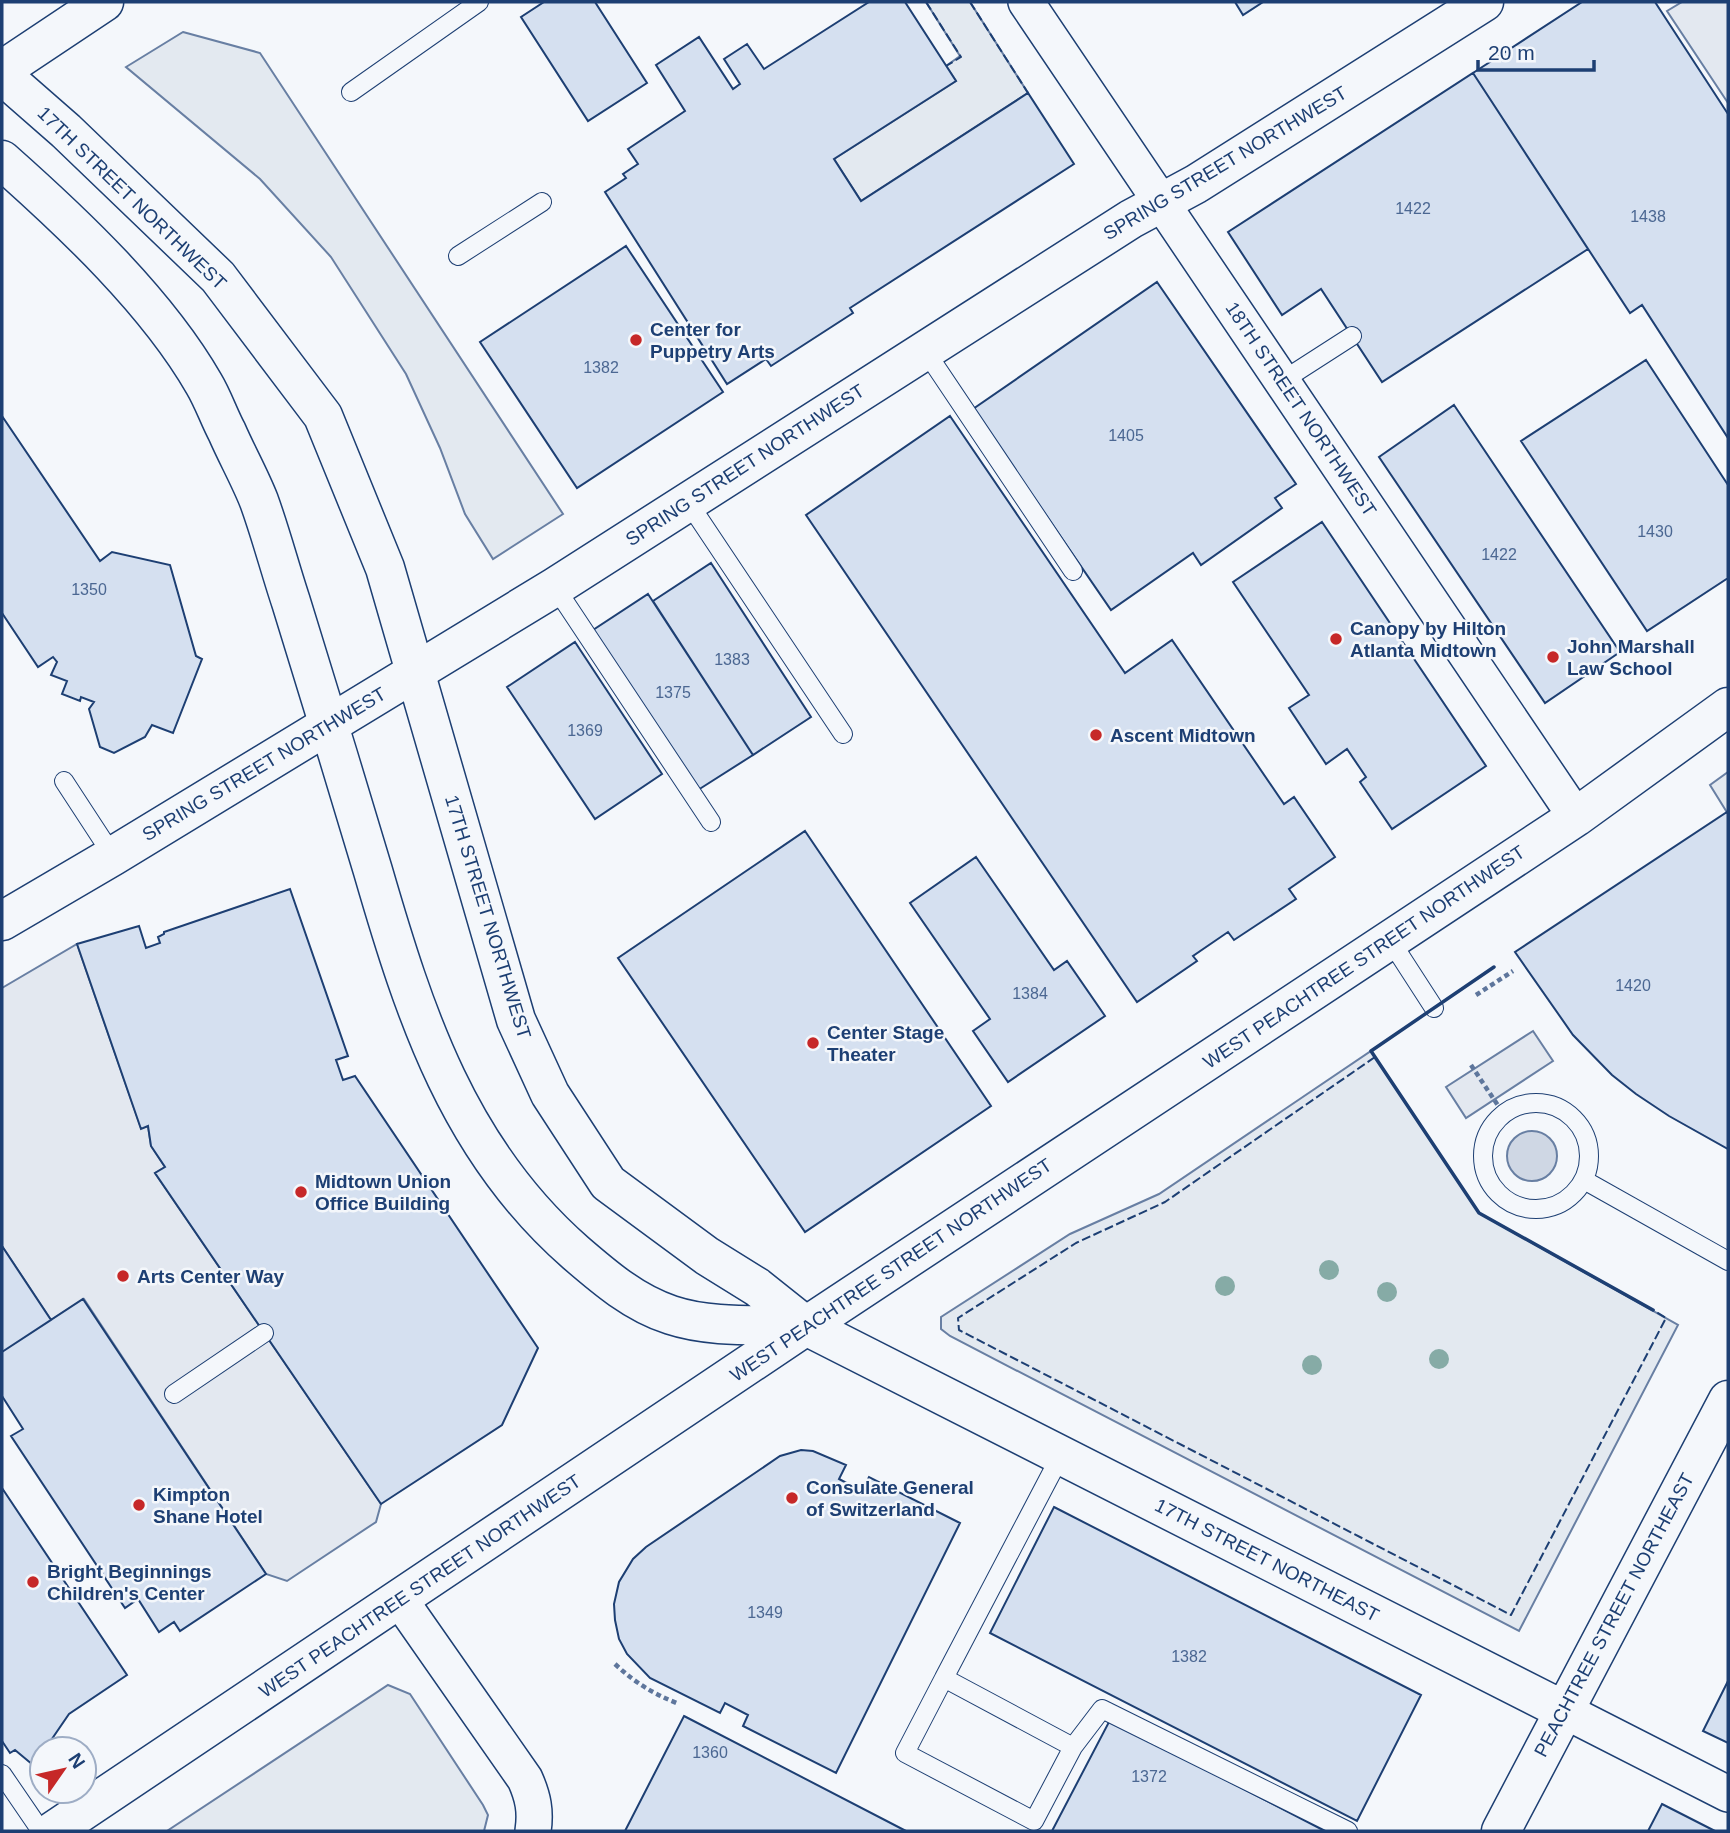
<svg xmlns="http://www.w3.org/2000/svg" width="1730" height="1833" viewBox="0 0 1730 1833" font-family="Helvetica,sans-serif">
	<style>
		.green { fill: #e3e9f0; stroke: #687fa3; stroke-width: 2 }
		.parking { fill: #e3e8f0; stroke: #687fa3; stroke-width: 2 }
		.water { fill: #cfd7e4; stroke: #687fa3; stroke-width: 2 }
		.building { fill: #d5e0f0; stroke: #1d3f73; stroke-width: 2 }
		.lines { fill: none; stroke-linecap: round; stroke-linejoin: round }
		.service-casing { stroke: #1d3f73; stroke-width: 20 }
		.minor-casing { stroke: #1d3f73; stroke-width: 38 }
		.secondary-casing { stroke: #1d3f73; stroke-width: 41 }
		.primary-casing { stroke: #1d3f73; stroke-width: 41 }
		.motorway-casing { stroke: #1d3f73; stroke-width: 41 }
		.path { stroke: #5e769c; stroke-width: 4.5; stroke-dasharray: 5 3.5; stroke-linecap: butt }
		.service { stroke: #f4f7fb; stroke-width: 18 }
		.minor { stroke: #f4f7fb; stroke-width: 35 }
		.secondary { stroke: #f4f7fb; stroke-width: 38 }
		.primary { stroke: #f4f7fb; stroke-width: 38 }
		.motorway { stroke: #f4f7fb; stroke-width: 38 }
		.fence { stroke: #1d3f73; stroke-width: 2; stroke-dasharray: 9 3.5; stroke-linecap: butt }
		.wall { stroke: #1d3f73; stroke-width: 3.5 }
		.tree { fill: #86aba6 }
		.poi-dot { fill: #c62828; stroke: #f4f7fb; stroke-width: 2.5 }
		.labels { text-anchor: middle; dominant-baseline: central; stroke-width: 5; stroke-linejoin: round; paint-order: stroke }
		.number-label { font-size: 16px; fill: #4b6792 }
		.street-label { font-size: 19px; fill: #1d3f73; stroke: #f4f7fb }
		.poi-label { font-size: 19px; font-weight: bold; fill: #1d3f73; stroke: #f4f7fb; text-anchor: start }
	</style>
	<rect width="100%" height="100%" fill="#f4f7fb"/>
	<!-- green -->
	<path class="green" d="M926 2H970L1028 93 861 201 834 159 956 81 946 66 960 56Z
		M183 32 260 53 563 514 493 559 465 514 440 448 406 374 331 257 260 179 126 67Z
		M1728 772V814L1710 785Z
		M1371 1051 1479 1213 1678 1325 1519 1631 950 1336 941 1329V1317L1070 1234 1159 1194Z
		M388 1685 410 1694 483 1805 488 1815 484 1831H167Z"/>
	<!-- parking -->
	<path class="parking" d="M1682 2H1728V103L1667 11Z
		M77 944 141 1128 148 1126 151 1146 165 1167 155 1173 381 1504 376 1522 287 1581 266 1574 84 1299 51 1320 2 1246V988Z
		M1533 1031 1553 1061 1466 1118 1446 1087Z"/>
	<!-- water -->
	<path class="water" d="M1507 1156a25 25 0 1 1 50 0a25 25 0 1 1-50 0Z"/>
	<!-- building -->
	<path class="building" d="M544 2H595L647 83 588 121 521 17Z
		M869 2H905L956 81 834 159 861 201 1028 93 1074 164 850 308 853 313 771 366 766 359 727 384 605 192 626 178 623 174 638 164 628 149 685 111 656 65 699 37 733 89 740 84 724 59 747 44 764 69Z
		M1235 2H1263L1243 15Z
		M1582 2H1655L1728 114V438L1642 305 1630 313 1473 73Z
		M1473 73 1588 249 1382 382 1321 289 1282 315 1228 232Z
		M626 246 723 392 577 488 480 342Z
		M1157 282 1296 484 1275 498 1282 508 1201 565 1193 553 1111 610 973 409Z
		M1646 360 1728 485V578L1647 631 1521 441Z
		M1454 405 1620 652 1545 703 1379 457Z
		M2 416 100 561 112 552 170 565 196 656 202 659 173 733 152 725 145 737 114 753 100 747 89 709 94 702 81 697 80 701 62 694 67 681 51 675 57 662 53 657 38 667 2 613Z
		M950 416 1125 673 1172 640 1284 804 1294 797 1335 857 1289 889 1296 899 1234 940 1228 932 1193 956 1197 961 1137 1002 806 515Z
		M1322 522 1486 766 1392 829 1360 782 1366 777 1347 749 1326 764 1289 708 1309 695 1233 582Z
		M711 563 811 717 753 755 653 601Z
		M648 594 753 755 698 790 593 630Z
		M575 642 662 774 595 819 507 687Z
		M1727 812 1728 814V1149L1669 1116 1636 1094 1612 1075 1573 1035 1515 952Z
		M805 831 991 1106 805 1232 618 958Z
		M976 857 1054 970 1067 961 1105 1016 1008 1082 973 1031 990 1019 910 903Z
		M290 889 348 1056 336 1060 343 1080 355 1076 538 1348 502 1425 381 1504 155 1173 165 1167 151 1146 148 1126 141 1129 77 944 139 926 146 948 160 943 158 937 164 934V932Z
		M2 1246 51 1320 2 1352Z
		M83 1299 266 1574 180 1631 174 1622 159 1632 138 1599 125 1608 11 1436 23 1429 2 1396V1352Z
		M801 1450 813 1451 846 1465 839 1479 862 1491 869 1477 960 1523 836 1773 743 1726 748 1715 725 1703 720 1713 650 1678 627 1654 619 1639 615 1620 614 1604 619 1582 633 1559 646 1547 780 1456Z
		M2 1488 127 1675 69 1714 45 1749H42L33 1765 15 1750 10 1753 2 1741Z
		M1054 1507 1421 1695 1357 1821 990 1633Z
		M1728 1681V1743L1703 1731Z
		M684 1716 906 1831H625Z
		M1110 1720 1325 1831H1052Z
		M1662 1804 1715 1831H1648Z"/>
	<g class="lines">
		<!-- service casing -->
		<g class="service-casing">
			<path id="service" d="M351 92 479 2
				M458 256 542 202
				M924 349 1073 571
				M1282 381 1352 336
				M688 502 843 734
				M555 587 711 822
				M64 781 113 856
				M1390 940 1434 1008
				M1483 1156a53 53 0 1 1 106 0a53 53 0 1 1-106 0Z
				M1584 1180 1728 1261
				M174 1394 264 1333
				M944 1678 1073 1747 1034 1821 905 1753Z
				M944 1678 1061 1455
				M1073 1747 1102 1709 1348 1831
				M2 1774 41 1831"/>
		</g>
		<!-- minor casing -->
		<g class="minor-casing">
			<path id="minor" d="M1026 2 1576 817
				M400 1600 525 1779C533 1797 536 1811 533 1831
				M1563 1710 1728 1794"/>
		</g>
		<!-- secondary casing -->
		<g class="secondary-casing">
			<path id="secondary" d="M2 75 66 131 218 277 323 416 385 568 516 1020 550 1094 608 1183 707 1256 757 1287 806 1326 1563 1710
				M2 160C73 223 157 302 204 384 213 399 219 417 227 432 237 455 250 478 259 501 271 534 280 569 291 602 319 692 346 781 373 871 415 1016 459 1151 576 1253 605 1278 634 1303 671 1315 713 1329 762 1324 806 1326
				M1501 1831 1728 1400"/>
		</g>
		<!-- primary casing -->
		<g class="primary-casing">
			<path id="primary" d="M2 921 113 856 555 587 1131 219 1196 184 1484 2
				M53 1831 806 1326 1576 817 1728 707"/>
		</g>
		<!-- motorway casing -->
		<g class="motorway-casing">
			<path id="motorway" d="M2 70 104 2"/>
		</g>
		<!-- path -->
		<path class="path" d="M1476 995 1513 971
			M1471 1065 1503 1113
			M615 1664C635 1683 654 1694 679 1704"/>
		<!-- service -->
		<use href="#service" class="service"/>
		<!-- minor -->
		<use href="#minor" class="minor"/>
		<!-- secondary -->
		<use href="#secondary" class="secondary"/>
		<!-- primary -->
		<use href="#primary" class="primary"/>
		<!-- motorway -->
		<use href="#motorway" class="motorway"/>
		<!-- fence -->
		<path class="fence" d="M926 2 961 57 946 66
			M970 2 1028 93
			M1375 1057 1165 1202 1076 1243 958 1318 959 1330 1511 1615 1666 1318 1653 1310"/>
		<!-- wall -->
		<path class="wall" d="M1494 967 1371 1051 1479 1213 1653 1310"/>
	</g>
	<!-- trees -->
	<g class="tree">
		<circle cx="1329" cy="1270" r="10"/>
		<circle cx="1225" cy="1286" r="10"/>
		<circle cx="1387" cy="1292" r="10"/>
		<circle cx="1439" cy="1359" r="10"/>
		<circle cx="1312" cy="1365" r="10"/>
	</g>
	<!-- markers -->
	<g class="poi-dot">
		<circle cx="636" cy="340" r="7"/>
		<circle cx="1336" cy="639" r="7"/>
		<circle cx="1553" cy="657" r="7"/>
		<circle cx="1096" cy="735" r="7"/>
		<circle cx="813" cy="1043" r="7"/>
		<circle cx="301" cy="1192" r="7"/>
		<circle cx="123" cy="1276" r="7"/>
		<circle cx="792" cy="1498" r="7"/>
		<circle cx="139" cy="1505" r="7"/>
		<circle cx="33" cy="1582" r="7"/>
	</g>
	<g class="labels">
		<!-- number labels -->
		<g class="number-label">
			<text x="1413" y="208">1422</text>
			<text x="1648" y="216">1438</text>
			<text x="601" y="367">1382</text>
			<text x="1126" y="435">1405</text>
			<text x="1655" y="531">1430</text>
			<text x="1499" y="554">1422</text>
			<text x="89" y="589">1350</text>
			<text x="732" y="659">1383</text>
			<text x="673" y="692">1375</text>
			<text x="585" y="730">1369</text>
			<text x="1633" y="985">1420</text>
			<text x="1030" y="993">1384</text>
			<text x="765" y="1612">1349</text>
			<text x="1189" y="1656">1382</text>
			<text x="710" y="1752">1360</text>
			<text x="1149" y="1776">1372</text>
		</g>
		<!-- street labels -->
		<g class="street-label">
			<text transform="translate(1225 163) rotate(-31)">SPRING STREET NORTHWEST</text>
			<text transform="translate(132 198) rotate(44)">17TH STREET NORTHWEST</text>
			<text transform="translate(1301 409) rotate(56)">18TH STREET NORTHWEST</text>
			<text transform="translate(745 465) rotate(-33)">SPRING STREET NORTHWEST</text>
			<text transform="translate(264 764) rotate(-31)">SPRING STREET NORTHWEST</text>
			<text transform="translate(488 917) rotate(73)">17TH STREET NORTHWEST</text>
			<text transform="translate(1364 957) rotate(-34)">WEST PEACHTREE STREET NORTHWEST</text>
			<text transform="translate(891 1270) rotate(-34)">WEST PEACHTREE STREET NORTHWEST</text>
			<text transform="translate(1267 1560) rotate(27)">17TH STREET NORTHEAST</text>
			<text transform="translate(420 1586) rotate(-34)">WEST PEACHTREE STREET NORTHWEST</text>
			<text transform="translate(1614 1615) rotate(-62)">PEACHTREE STREET NORTHEAST</text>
		</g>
		<!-- poi labels -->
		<g class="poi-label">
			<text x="650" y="329">Center for<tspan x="650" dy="22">Puppetry Arts</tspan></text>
			<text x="1350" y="628">Canopy by Hilton<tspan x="1350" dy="22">Atlanta Midtown</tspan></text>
			<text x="1567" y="646">John Marshall<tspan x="1567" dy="22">Law School</tspan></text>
			<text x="1110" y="735">Ascent Midtown</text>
			<text x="827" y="1032">Center Stage<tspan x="827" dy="22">Theater</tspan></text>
			<text x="315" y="1181">Midtown Union<tspan x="315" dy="22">Office Building</tspan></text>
			<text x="137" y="1276">Arts Center Way</text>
			<text x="806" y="1487">Consulate General<tspan x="806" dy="22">of Switzerland</tspan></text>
			<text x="153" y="1494">Kimpton<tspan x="153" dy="22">Shane Hotel</tspan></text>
			<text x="47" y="1571">Bright Beginnings<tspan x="47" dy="22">Children's Center</tspan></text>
		</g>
	</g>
	<!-- border -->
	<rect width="1730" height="1833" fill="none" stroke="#1d3f73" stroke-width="7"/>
	<!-- north arrow -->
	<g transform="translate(63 1770) rotate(56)"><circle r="33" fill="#f4f7fb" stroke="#9eadc5" stroke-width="2"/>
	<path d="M0-5L12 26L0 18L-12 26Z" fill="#c62828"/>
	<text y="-10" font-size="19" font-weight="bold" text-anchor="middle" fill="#1d3f73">N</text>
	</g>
	<!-- scale -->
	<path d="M1478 60v10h116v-10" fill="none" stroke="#1d3f73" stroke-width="3.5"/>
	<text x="1488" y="60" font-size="21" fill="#1d3f73" stroke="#f4f7fb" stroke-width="5" paint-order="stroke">20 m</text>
</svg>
